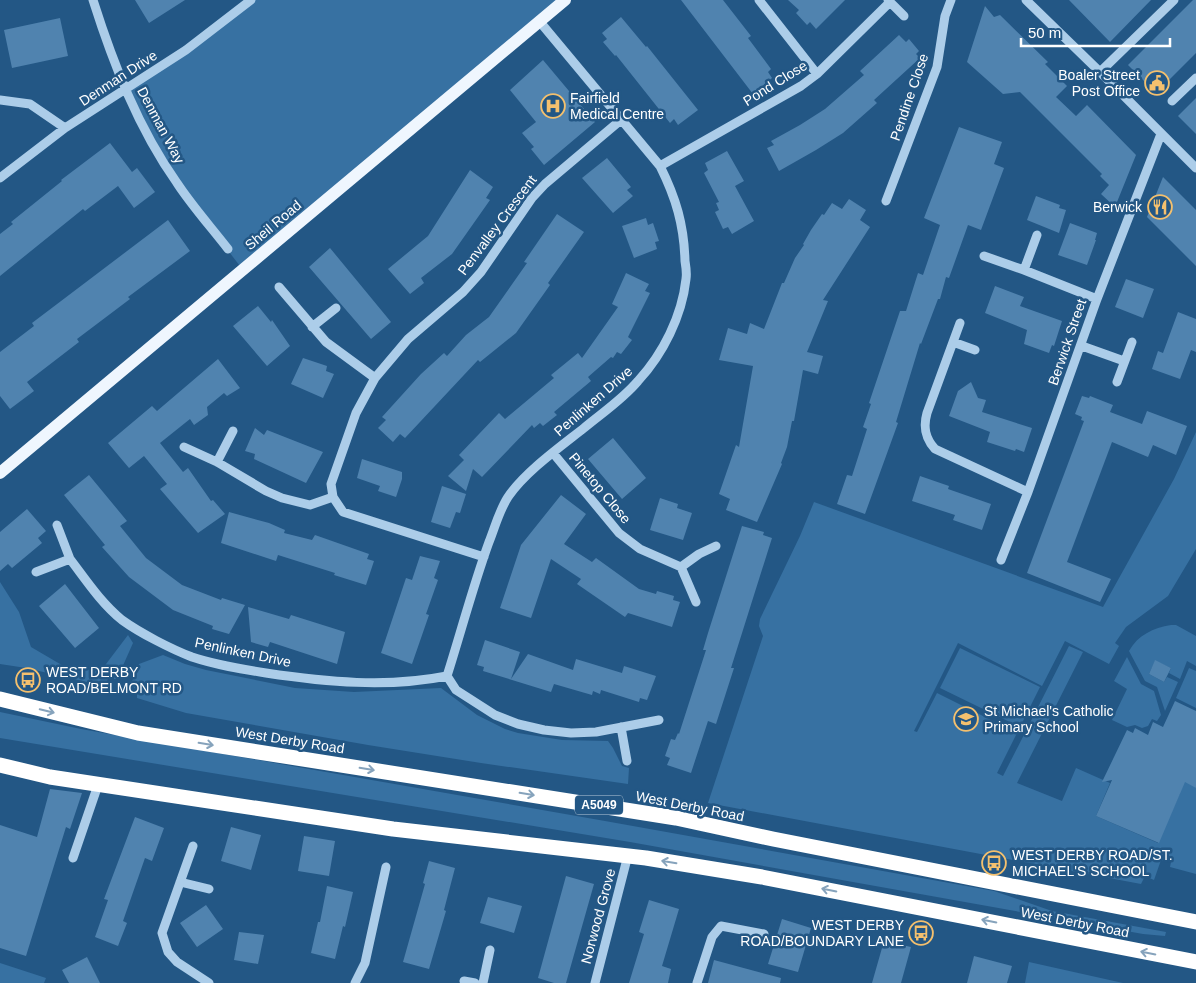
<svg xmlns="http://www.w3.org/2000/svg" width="1196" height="983" viewBox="0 0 1196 983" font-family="Helvetica,sans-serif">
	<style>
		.green { fill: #3771a2 }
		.building { fill: #5083af }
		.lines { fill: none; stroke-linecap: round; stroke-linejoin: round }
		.minor { stroke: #accde9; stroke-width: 9 }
		.major { stroke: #eff6fe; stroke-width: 12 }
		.highway { stroke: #fff; stroke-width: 15 }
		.oneway { stroke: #86a3bc }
		.labels { text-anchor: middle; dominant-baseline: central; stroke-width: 5; stroke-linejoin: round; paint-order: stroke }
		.shield { fill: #235785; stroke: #bdcdda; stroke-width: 1 }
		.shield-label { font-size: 12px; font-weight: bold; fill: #fff }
		.poi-label { font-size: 14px; fill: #fff; stroke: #235785; text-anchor: start }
		.street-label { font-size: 14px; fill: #fff; stroke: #235785 }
	</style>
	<rect width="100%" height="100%" fill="#235785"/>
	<!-- green -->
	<path class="green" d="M251 0H565L243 270 176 183 126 89Z
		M1196 432V549L1168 596 1126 627 1115 643 1119 646 1109 664 1065 641 1042 686 958 643 914 731 917 732 937 693 1017 733 997 773 1003 776 1069 646 1083 652 1017 783 1062 801 1076 768 1110 783 1096 816 1158 843 1180 793 1172 754 1196 788V874L1170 867 1171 862 1161 860 1154 880 1145 876 1141 884 708 803 763 636 759 626 760 619 800 536 814 502 1103 607 1174 479Z
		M0 582 19 612 31 647 72 671 103 668 128 635 133 643 117 679H108L104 686 26 668 0 664Z
		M1171 625H1176L1196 636V666L1187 661 1180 679 1169 673 1171 668 1155 661 1149 674 1164 682 1167 677 1178 682 1165 711 1157 687 1145 681 1129 651C1138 635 1153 628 1171 625Z
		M960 648 1040 687 1020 727 940 688Z
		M163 655 185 664 206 670 295 688 354 692 441 688 477 715 505 729 518 733 562 740 608 741 613 748 622 766 629 768 628 784 481 763 368 745 186 713 137 698V691L131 684 139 664Z
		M1127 657 1141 684 1154 691 1161 715 1157 721 1152 719 1148 726 1142 728 1135 725 1127 727 1112 720 1127 689 1114 681Z
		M1189 668 1196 671V708L1176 698Z
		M0 712 81 729 605 821 994 891 1052 911 1166 932 1165 936 1143 934 630 842 0 738Z
		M1029 962 1123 983H1025Z
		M0 963 46 978 44 983H0Z"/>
	<!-- building -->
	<path class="building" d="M135 0H185L149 23Z
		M681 0H723L751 36 748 38 771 69 768 72 772 78 753 94Z
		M788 0H845L816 29 810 22 807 25 796 13 799 10Z
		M1069 0H1151L1110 42Z
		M1193 0H1196V53L1156 93 1128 65Z
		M985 6 994 17 1000 15 1048 62 1045 64 1067 86 1056 97 1076 116 1087 105 1136 155 1115 207 1101 194 1109 185 1100 176 1102 174 1020 92 1003 94 967 62Z
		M621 17 646 47 647 46 698 110 678 125 674 119 670 123 616 55 615 56 603 42 607 39 602 33Z
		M60 18 68 56 12 68 4 30Z
		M899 35 906 42 909 39 919 51 916 54 920 58 874 100 877 103 843 133 816 150 779 171 767 148 774 145 771 141 800 125 825 109 864 75 860 71Z
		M543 60 595 122 544 165 531 149 534 147 522 133 536 122 510 90Z
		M1196 98V134L1178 116Z
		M959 127 1002 142 994 164 1004 168 981 230 968 225 949 278 946 277 940 299H938L921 344 920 343 896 422 898 423 865 514 837 504 847 475 852 476 860 451 867 429 863 427 871 404 869 403 900 311H906L918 273 923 275 940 225 924 218Z
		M110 143 132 172 137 168 155 192 134 208 118 186 85 211 83 209 0 276V234L13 224 11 222 62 181 61 180Z
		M727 151 744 181 735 186 754 221 732 234 728 227 723 229 715 212 719 210 716 203 719 202 704 173 708 170 705 163Z
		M607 158 631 187 627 190 633 196 613 213 582 178Z
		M470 170 493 187 486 198 490 200 452 254 421 278 424 283 410 294 388 269 428 236Z
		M1163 177 1196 210V266L1147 217Z
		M1036 196 1060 205 1059 208 1066 210 1059 233 1027 220Z
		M849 199 866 210 860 220 870 227 823 300 828 301 807 352 823 356 818 374 803 370 794 421H792L787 447 781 463 782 464 757 522 726 510 730 499 719 494 736 445 739 447 753 366 719 360 728 328 747 334 750 323 764 329 782 283H784L795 258 804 245 803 244 811 230 822 214 824 215 832 203 842 209Z
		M557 214 584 232 548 283 550 285 516 333 480 362 478 360 405 438 400 434 393 442 378 428 386 420 382 417 421 374 444 353 447 356 466 335 489 317 527 263 524 262Z
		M646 218 648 225 653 223 659 241 655 242 657 249 634 258 622 226Z
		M168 220 190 251 128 297 130 299 77 339 79 342 27 382 34 391 10 409 0 396V352L34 326 32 323Z
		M1070 223 1097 233 1095 240H1096L1087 265 1058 255Z
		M330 248 391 322 371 339 309 267Z
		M626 273 649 284 645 291 650 293 628 337 632 340 621 354 617 352 613 358 611 357 588 377 591 381 554 412 557 415 543 426 540 423 534 428 532 425 482 477 473 469 466 491 448 476 464 460 459 455 499 413 505 419 554 378 551 375 578 353 582 358 618 307 612 304Z
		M1126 279 1154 289 1143 318 1115 307Z
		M995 286 1024 297 1020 306 1062 321 1054 346 1052 345 1049 353 1024 344 1027 330 985 313Z
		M258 306 271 322 272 320 290 346 267 366 233 326Z
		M1178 312 1196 319V352L1191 350 1180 379 1152 369 1158 351 1163 353Z
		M303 358 327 366 326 371 334 374 323 398 291 384Z
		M218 359 240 388 227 396 224 393 207 407 208 415 194 425 190 419 160 443 183 472 188 468 211 501 213 500 225 514 198 533 160 489 167 484 144 456 129 468 108 443 152 406 157 411Z
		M971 382 978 398 986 400 982 412 1032 428 1024 452 1016 449 1015 451 987 442 990 432 949 416 958 391Z
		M1082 396 1089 398 1090 396 1113 405 1110 412 1142 424 1147 411 1187 426 1176 455 1153 445 1148 457 1112 442 1067 562 1111 579 1100 602 1027 573 1084 421 1081 420 1082 417 1075 414Z
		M255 428 264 435 267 430 323 452 306 483 254 459 255 454 245 451Z
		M613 438 646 478 622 499 588 459Z
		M362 459 402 472V479L396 497 378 491 380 486 357 478Z
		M89 475 127 521 120 526 146 558 182 585 221 600 222 598 245 605 229 634 212 629 213 626 173 610 129 577 102 547 105 545 64 495Z
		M920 476 949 486 948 489 991 504 982 530 953 520 955 515 912 501Z
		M442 486 466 494 460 513 456 512 450 528 431 522Z
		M561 495 586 514 564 544 592 562 596 558 639 589 656 594 657 591 674 596 673 600 680 602 672 627 628 613 625 617 577 584 581 579 551 559 531 618 500 608 521 545Z
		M660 498 678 504 677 508 692 513 683 540 650 530Z
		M27 509 46 531 38 538 42 543 12 568 8 564 0 571V532Z
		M229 512 269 523 285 530 284 533 312 540 315 535 369 554 367 559 374 561 366 585 334 575 335 573 278 555 276 561 221 543Z
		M742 526 764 532 763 535 772 538 731 668H734L716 724 708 721 691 773 667 765 670 758 665 756 671 739 675 740 678 733 679 734 706 650H703L708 633Z
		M420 556 440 561 434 578 438 580 426 614 429 615 412 664 381 653 406 578 412 580Z
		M65 584 99 628 75 648 39 606Z
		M248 607 289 619 291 615 345 632 337 664 270 642 268 647 251 642Z
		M485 640 520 652 511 679 528 654 573 670 576 659 622 673 624 666 656 676 647 700 640 698 639 702 601 690 600 694 593 691 592 695 554 684 551 692 483 671 484 667 477 665Z
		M1155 660 1171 668 1164 682 1149 674Z
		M1175 701 1196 711V788L1185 782 1159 843 1096 816 1112 780 1102 782 1127 730 1133 733 1135 728 1148 735 1153 722 1163 727Z
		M50 789 82 793 70 829 66 827 26 956 0 948V825L37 837Z
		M135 817 164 828 152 861 145 858 123 921 127 923 118 946 95 937 108 900 104 899Z
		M231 827 261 835 251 870 221 861Z
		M304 836 335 841 329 876 298 871Z
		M429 861 455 868 444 910 446 911 429 969 403 962 425 884 423 883Z
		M566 876 594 884 566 983H554L538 978Z
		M327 886 353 892 345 927 343 926 335 959 311 953 318 922H320Z
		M488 897 522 906 514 933 480 923Z
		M649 900 679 909 662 966 671 969 668 983H629L644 934 639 932Z
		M206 905 223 929 197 947 180 923Z
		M782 919 811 928 798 972 768 964Z
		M239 932 264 935 258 964 234 960Z
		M884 941 911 947 901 983H872Z
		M974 956 1012 966 1007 983H967Z
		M87 957 100 983H69L62 970Z
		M714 960 781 978 780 983H708Z"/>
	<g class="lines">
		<!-- minor -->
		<path class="minor" d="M93 0C113 63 138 128 177 183 192 206 211 227 228 249
			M759 0 817 74
			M888 0 904 16
			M1026 0 1100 72 1196 168
			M1100 72 1174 0
			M0 100 30 104 65 128
			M1172 101 1196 78
			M660 166 801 86 817 74 890 2
			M0 178 65 128 186 50 251 0
			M886 201 937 67 945 16 951 0
			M984 256 1024 270 1097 299
			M1024 270 1037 235
			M279 287 326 342 375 378
			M960 323 927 413C923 427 925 438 935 449L1028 492
			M312 327 336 308
			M953 342 975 350
			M1082 346 1124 361
			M1117 382 1132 342
			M184 447 217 462 266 491 282 498 310 505 333 497
			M553 453 619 533 640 549 681 567 696 602
			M217 462 233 431
			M484 557 343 512 333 497 331 484 356 413 375 378 408 339 463 292 481 272 532 198 545 184 622 119
			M70 559C86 580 101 603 122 620 140 633 171 649 192 657 216 665 241 669 266 673 326 682 387 688 447 676 461 632 473 586 489 542 495 527 499 511 508 497 525 472 560 447 584 428 602 413 623 399 638 381 663 354 682 316 686 279 687 273 686 267 685 261 684 225 676 198 660 166L540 22
			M1001 560 1028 492 1097 299 1161 134
			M681 567 699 554 716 546
			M36 572 70 559 57 525
			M447 676 456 690 495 715 518 724 544 730 571 733 596 732 659 720
			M621 727 627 761
			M193 846 162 933 168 952 177 962 209 983
			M73 858 98 785
			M180 882 209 889
			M464 981 475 983
			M355 983 365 963 386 867
			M483 983 490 950
			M595 983 628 855
			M697 983 712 937 721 926 764 934"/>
		<!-- major -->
		<path class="major" d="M0 473 565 0"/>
		<!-- highway -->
		<path class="highway" d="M0 699 138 733 676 818 773 839 1196 922
			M0 765 50 777 393 829 646 858 762 877 1196 962"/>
	</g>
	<!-- one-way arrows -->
	<defs><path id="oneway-shaft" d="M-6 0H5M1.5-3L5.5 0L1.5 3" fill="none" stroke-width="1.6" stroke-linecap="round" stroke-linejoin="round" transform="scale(1.25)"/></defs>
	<g class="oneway">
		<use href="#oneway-shaft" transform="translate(47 711) rotate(14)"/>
		<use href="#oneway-shaft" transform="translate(206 744) rotate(9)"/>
		<use href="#oneway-shaft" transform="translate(367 769) rotate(9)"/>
		<use href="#oneway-shaft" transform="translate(527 794) rotate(9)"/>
		<use href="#oneway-shaft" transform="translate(669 862) rotate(-171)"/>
		<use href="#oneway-shaft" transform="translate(829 890) rotate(-169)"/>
		<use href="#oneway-shaft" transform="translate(989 921) rotate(-169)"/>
		<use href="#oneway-shaft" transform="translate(1148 953) rotate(-169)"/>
	</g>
	<!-- icons -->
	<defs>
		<g id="civic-ring" transform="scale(1.25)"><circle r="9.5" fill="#235785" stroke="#f4c06e" stroke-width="1.5"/><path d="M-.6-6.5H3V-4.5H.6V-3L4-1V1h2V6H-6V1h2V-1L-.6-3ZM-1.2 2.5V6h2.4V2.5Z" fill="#f4c06e"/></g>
		<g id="hospital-ring" transform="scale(1.25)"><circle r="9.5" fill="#235785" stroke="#f4c06e" stroke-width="1.5"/><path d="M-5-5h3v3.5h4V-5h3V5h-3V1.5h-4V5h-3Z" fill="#f4c06e"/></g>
		<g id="restaurant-ring" transform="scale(1.25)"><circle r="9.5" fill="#235785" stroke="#f4c06e" stroke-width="1.5"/><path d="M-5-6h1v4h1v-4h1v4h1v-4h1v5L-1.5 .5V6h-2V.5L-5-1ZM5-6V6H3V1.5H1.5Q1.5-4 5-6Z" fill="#f4c06e"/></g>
		<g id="bus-ring" transform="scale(1.25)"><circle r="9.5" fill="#235785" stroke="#f4c06e" stroke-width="1.5"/><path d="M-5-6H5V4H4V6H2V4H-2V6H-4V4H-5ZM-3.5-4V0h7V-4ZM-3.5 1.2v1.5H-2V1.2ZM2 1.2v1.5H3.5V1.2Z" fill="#f4c06e"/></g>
		<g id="school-ring" transform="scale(1.25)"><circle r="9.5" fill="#235785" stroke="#f4c06e" stroke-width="1.5"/><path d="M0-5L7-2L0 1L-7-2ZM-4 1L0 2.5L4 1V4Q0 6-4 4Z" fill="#f4c06e"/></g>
	</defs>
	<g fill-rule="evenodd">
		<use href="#civic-ring" x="1157" y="83"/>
		<use href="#hospital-ring" x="553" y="106"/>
		<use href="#restaurant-ring" x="1160" y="207"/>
		<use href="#bus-ring" x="28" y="680"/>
		<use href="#school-ring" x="966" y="719"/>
		<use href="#bus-ring" x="994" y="863"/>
		<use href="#bus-ring" x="921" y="933"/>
	</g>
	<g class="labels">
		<!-- shield labels -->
		<rect class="shield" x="575" y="795.5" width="48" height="19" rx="4"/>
		<g class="shield-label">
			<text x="599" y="805">A5049</text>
		</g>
		<!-- poi labels -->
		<g class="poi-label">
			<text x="1140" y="75" text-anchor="end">Boaler Street<tspan x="1140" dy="16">Post Office</tspan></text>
			<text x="570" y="98">Fairfield<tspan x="570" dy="16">Medical Centre</tspan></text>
			<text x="1142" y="207" text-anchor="end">Berwick</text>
			<text x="46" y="672">WEST DERBY<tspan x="46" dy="16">ROAD/BELMONT RD</tspan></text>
			<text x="984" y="711">St Michael's Catholic<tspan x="984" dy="16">Primary School</tspan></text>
			<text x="1012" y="855">WEST DERBY ROAD/ST.<tspan x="1012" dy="16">MICHAEL'S SCHOOL</tspan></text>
			<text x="904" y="925" text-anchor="end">WEST DERBY<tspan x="904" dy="16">ROAD/BOUNDARY LANE</tspan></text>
		</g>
		<!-- street labels -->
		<g class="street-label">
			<text transform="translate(118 78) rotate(-33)">Denman Drive</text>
			<text transform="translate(775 83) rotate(-32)">Pond Close</text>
			<text transform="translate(909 97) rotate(-71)">Pendine Close</text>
			<text transform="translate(161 125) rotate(62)">Denman Way</text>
			<text transform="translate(273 225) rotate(-40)">Sheil Road</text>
			<text transform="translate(497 225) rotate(-53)">Penvalley Crescent</text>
			<text transform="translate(1067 342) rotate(-71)">Berwick Street</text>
			<text transform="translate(593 401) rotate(-41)">Penlinken Drive</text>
			<text transform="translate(600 488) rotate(50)">Pinetop Close</text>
			<text transform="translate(243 652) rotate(12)">Penlinken Drive</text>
			<text transform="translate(290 740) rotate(9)">West Derby Road</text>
			<text transform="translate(690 806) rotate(11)">West Derby Road</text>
			<text transform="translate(598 916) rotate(-75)">Norwood Grove</text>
			<text transform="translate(1075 922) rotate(11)">West Derby Road</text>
		</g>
	</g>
	<!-- scale -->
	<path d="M1021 38v8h149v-8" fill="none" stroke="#ffffff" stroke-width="2.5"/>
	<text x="1028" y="38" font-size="15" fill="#ffffff" stroke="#235785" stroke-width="4" paint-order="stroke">50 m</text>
</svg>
